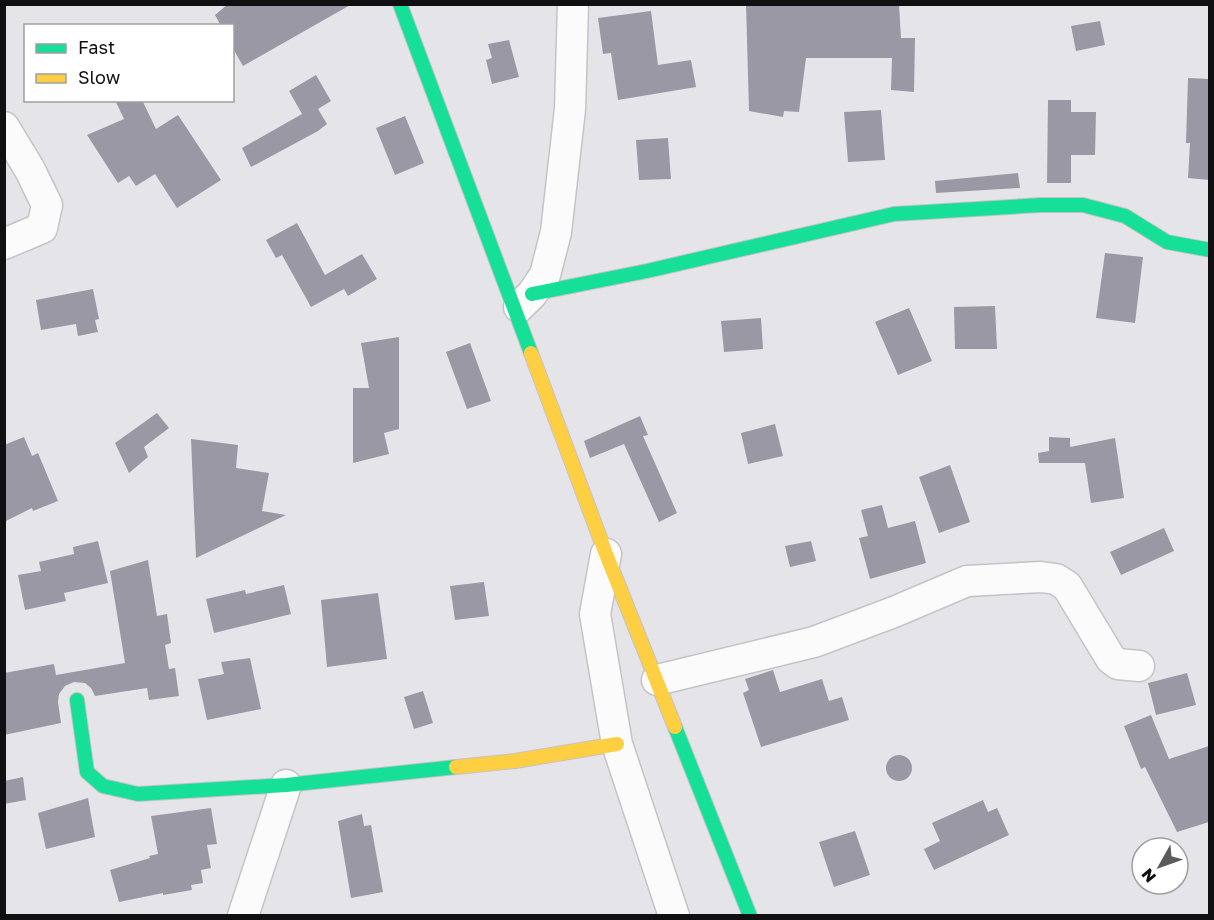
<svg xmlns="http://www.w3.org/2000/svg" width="1214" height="920" viewBox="0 0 1214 920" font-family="'Golos Text',sans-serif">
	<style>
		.building { fill: #9b98a6 }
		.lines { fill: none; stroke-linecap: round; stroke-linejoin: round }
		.street-casing { stroke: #c4c3c7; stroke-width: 33 }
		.fast-casing { stroke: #c4c3c7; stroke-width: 16 }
		.slow-casing { stroke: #c4c3c7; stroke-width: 16 }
		.street { stroke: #fbfbfc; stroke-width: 30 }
		.fast { stroke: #16e098; stroke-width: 14 }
		.slow { stroke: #ffcf43; stroke-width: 14 }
	</style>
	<rect width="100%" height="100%" fill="#e5e5e9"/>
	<!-- building -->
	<path class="building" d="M228 4H352L243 66 232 47V26H221L215 15Z
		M746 4H899L901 38H915L914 92 891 90 892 58H806L799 112 784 111 783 117 749 111Z
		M651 11 658 65 691 60 696 87 618 100 611 53 603 54 598 18Z
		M1100 21 1105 45 1076 51 1071 26Z
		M509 40 519 77 492 84 486 60 492 58 488 44Z
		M316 75 331 101 318 109 327 124 318 131 251 167 242 148 302 114 289 91Z
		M1188 78 1209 79V180L1188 178 1190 143H1186Z
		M115 100H142L156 129 178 115 221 180 177 208 155 174 136 186 129 176 118 183 87 135 124 119Z
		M1048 100H1071V112H1096L1095 155H1071V183H1047Z
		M881 110 885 160 848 162 844 112Z
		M405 116 424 163 395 175 376 128Z
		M668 138 671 179 639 180 636 140Z
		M1018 173 1020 188 936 193 935 181Z
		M297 223 325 275 362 254 377 279 348 296 344 289 311 307 282 255 276 258 266 240Z
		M1105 253 1143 257 1135 323 1096 318Z
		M93 289 99 319 95 320 98 332 78 336 76 324 41 330 36 300Z
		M995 306 997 349H955L954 307Z
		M909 308 932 361 898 375 875 322Z
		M761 318 763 349 724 352 721 321Z
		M399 337V429L384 433 389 454 353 463V388H369L361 343Z
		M470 343 491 401 467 409 446 352Z
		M157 413 169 428 144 447 148 457 129 473 115 443Z
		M640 416 648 435 643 436 677 513 659 522 624 444 590 458 584 441Z
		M775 424 783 456 748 464 741 433Z
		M24 437 32 456 38 453 58 501 33 511 32 508 4 522V445Z
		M1049 437 1070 438V447L1115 438 1124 498 1091 503 1085 463H1039L1038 453 1049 451Z
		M191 439 238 445 236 468 269 473 262 511 286 515 196 558Z
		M950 465 970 522 939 533 919 477Z
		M882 505 888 528 915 521 926 563 870 579 859 538 868 536 861 510Z
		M1164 528 1174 551 1121 575 1110 552Z
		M98 541 108 583 64 593 66 601 25 610 18 575 41 571 39 562 74 554 73 547Z
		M811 541 816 561 790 567 785 546Z
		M148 560 157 616 167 614 171 643 165 645 169 669 175 668 179 696 149 700 147 688 95 696 91 688 85 683 74 682 65 686 59 694 58 702 61 723 4 735V673L54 664 56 675 125 663 110 571Z
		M484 582 489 616 455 620 450 586Z
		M284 585 291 614 214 633 206 599 245 590 246 594Z
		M378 593 387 659 327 667 321 600Z
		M250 658 261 709 207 720 198 679 224 674 221 662Z
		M773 670 780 692 822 679 829 701 842 697 849 720 761 747 743 693 749 690 745 679Z
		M1187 673 1196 705 1156 715 1148 683Z
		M423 691 433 723 414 729 404 697Z
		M1151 715 1169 759 1209 746V822L1177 832 1145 767 1141 769 1124 726Z
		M886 768a13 13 0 1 1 26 0a13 13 0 1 1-26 0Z
		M23 777 26 800 4 804V781Z
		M88 798 95 837 46 849 38 813Z
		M983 800 988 812 997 808 1009 835 934 870 924 849 940 841 932 823Z
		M211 808 217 844 207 845 211 868 201 870 203 883 191 885 192 890 163 895V893L119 902 110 870 150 858 149 856 158 854 151 816Z
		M362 814 364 826 371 825 383 892 351 898 338 821Z
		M855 831 870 875 834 887 819 842Z"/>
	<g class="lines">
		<!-- street casing -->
		<g class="street-casing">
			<path id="street" d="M4 127 30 170 47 205 42 228 4 244
				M519 307 532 294 545 275 556 232 570 109 573 4
				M606 554 595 614 617 744 674 916
				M657 680 814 642 894 612 967 581 1041 577 1056 579 1067 586 1111 659 1118 664 1139 666
				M243 916 286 785"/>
		</g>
		<!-- fast casing -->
		<g class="fast-casing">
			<path id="fast" d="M400 4 531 353
				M532 294 647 271 894 214 1041 205H1083L1125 216 1167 242 1210 250
				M77 700 87 772 103 786 138 794 286 785 456 767
				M675 727 750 916"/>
		</g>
		<!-- slow casing -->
		<g class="slow-casing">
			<path id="slow" d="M531 353 606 554 675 727
				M456 767 515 761 617 744"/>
		</g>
		<!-- street -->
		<use href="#street" class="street"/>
		<!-- fast -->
		<use href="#fast" class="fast"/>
		<!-- slow -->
		<use href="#slow" class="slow"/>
	</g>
	<!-- border -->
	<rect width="1214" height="920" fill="none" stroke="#101013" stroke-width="12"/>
	<!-- legend -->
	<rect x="24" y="24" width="210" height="78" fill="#ffffff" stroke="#9f9fa1" stroke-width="1.5"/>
	<rect x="36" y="44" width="30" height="9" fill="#16e098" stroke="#9f9fa1" stroke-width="1.5"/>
	<text x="78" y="54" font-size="18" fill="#101013">Fast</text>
	<rect x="36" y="74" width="30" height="9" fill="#ffcf43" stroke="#9f9fa1" stroke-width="1.5"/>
	<text x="78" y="84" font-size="18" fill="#101013">Slow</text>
	<!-- north arrow -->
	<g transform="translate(1160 866) rotate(230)"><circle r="28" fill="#ffffff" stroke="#9f9fa1" stroke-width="1.5"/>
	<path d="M0-4.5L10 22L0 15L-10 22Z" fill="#5b5b5e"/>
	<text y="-9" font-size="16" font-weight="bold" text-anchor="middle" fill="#101013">N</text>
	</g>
</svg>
